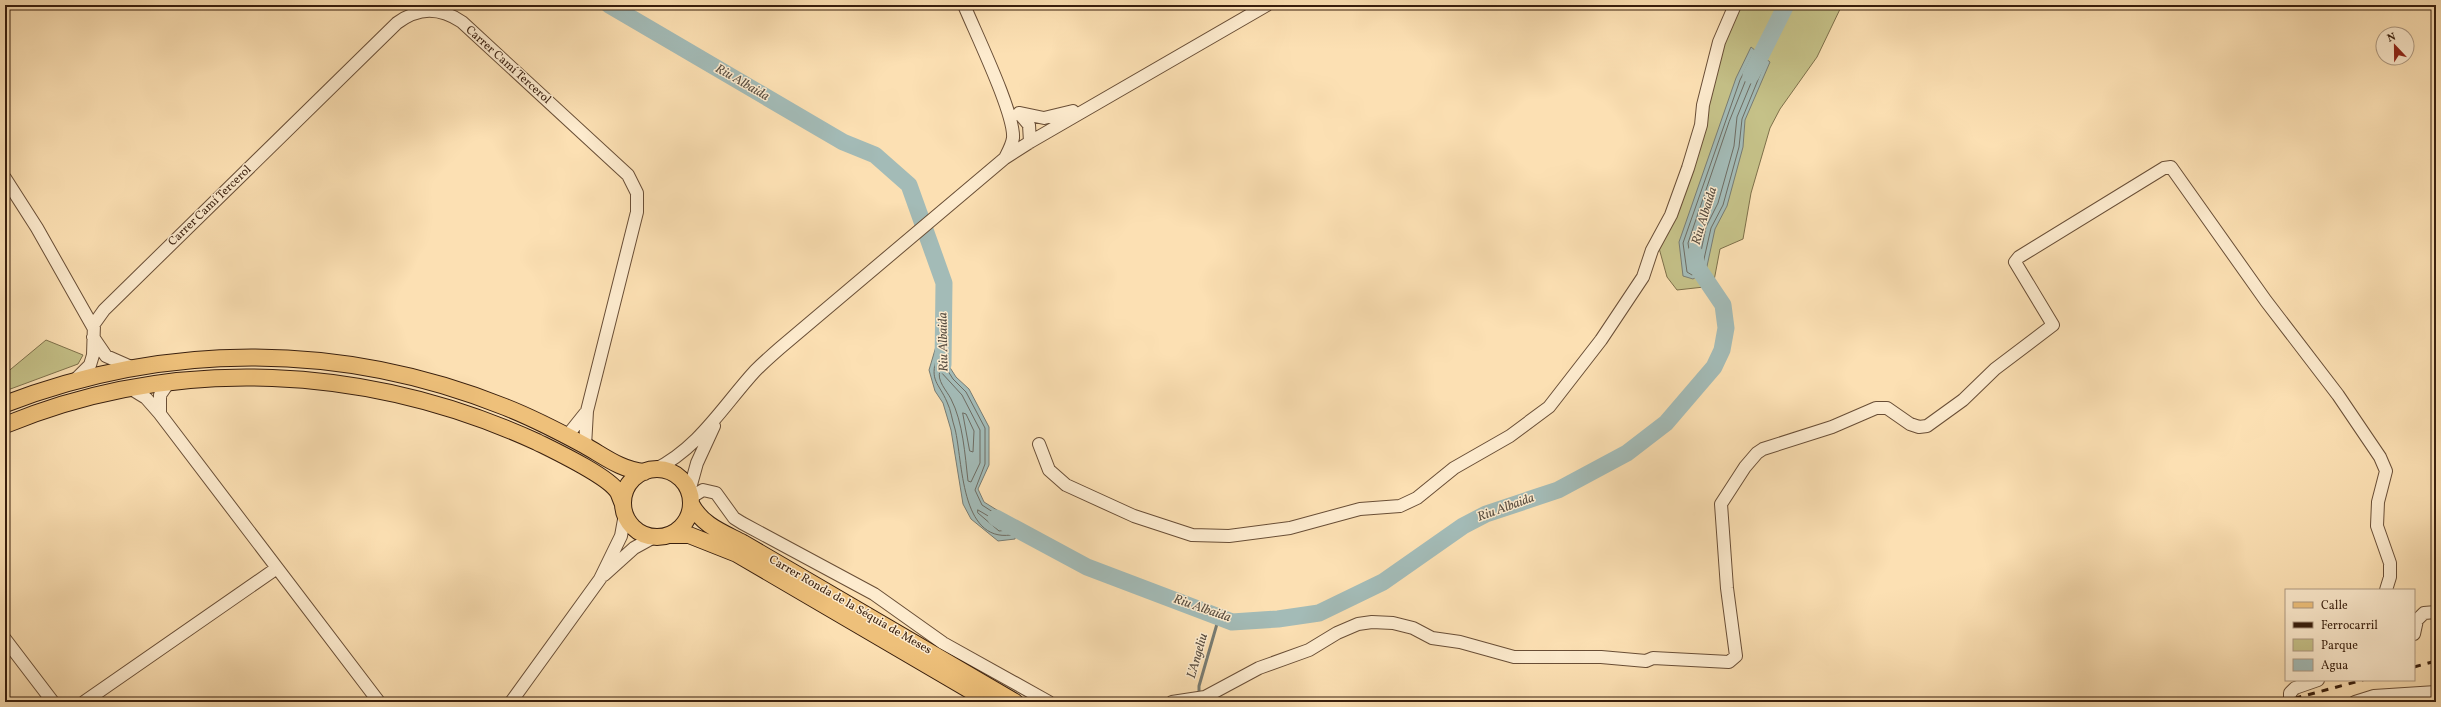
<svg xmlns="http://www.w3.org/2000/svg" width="2441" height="707" viewBox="0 0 2441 707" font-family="Vollkorn,serif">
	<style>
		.green { fill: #c5c188; stroke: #7e704a }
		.water { fill: #a3bbb7; stroke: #787c73 }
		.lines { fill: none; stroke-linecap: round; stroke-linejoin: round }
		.shore { stroke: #6e6c62; stroke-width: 1 }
		.stream { stroke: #787c73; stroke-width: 3 }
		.river { stroke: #a3bbb7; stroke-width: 17 }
		.minor-casing { stroke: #694e36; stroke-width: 14 }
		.major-casing { stroke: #381e0d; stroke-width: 18 }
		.minor { stroke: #fdebce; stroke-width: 12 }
		.major { stroke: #eec07a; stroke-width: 16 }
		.rail { stroke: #381e0d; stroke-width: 3; stroke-dasharray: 7 7; stroke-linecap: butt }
		.labels { text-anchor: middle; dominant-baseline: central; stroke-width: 3; stroke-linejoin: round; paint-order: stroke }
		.street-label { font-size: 12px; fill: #381e0d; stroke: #fdebce }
		.water-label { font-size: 13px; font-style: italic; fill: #584d40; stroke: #fdebce }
	</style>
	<rect width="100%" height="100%" fill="#fce0b3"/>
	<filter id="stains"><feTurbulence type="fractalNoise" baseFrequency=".005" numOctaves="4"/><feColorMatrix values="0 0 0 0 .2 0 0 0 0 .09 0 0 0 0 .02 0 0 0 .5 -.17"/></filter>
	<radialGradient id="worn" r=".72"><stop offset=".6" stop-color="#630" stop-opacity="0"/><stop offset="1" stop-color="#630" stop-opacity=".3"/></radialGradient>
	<!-- green -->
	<path class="green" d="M1740 5H1842L1817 57 1780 109 1770 128 1751 193 1743 239 1720 249 1713 286 1677 290 1667 277 1659 248 1718 59Z
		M46 340 83 355 78 364 5 391V374Z"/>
	<!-- water -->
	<path class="water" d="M1751 47 1770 62 1745 120 1743 147 1727 206 1715 229 1706 271 1693 279 1683 276 1679 242 1736 78Z
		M937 343 947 345 949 366 956 377 969 389 989 427V465L978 489 984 502 1018 523 1015 539 998 541 971 519 963 504 951 430 943 403 935 391 929 370Z"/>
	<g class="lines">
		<!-- shore -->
		<path class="shore" d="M1754 55 1764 65 1742 119 1739 147 1723 205 1711 228 1702 268 1692 275 1687 272 1683 243 1740 80 1752 56Z
			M1753 63 1758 66 1737 117 1734 146 1718 203 1706 227 1698 266 1692 269 1688 243 1729 122Z
			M942 347 946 368 953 379 966 392 985 428V464L975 490 982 505 1013 525 1011 535C960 542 963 461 955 429 952 420 951 410 947 402 939 383 929 381 937 357 938 353 939 349 942 347Z
			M940 371 962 395 980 430V463L971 482 968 481C965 455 963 422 951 399 947 391 936 380 940 371Z
			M963 413 966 414 974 431 973 452 970 451Z
			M978 510 1007 527V530L999 531 978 513Z"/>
		<!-- stream -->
		<path class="stream" d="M1199 694V686L1219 617"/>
		<!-- river -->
		<path class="river" d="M609 5 843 142 875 155 909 185 944 283 943 365
			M1751 75 1786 5
			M996 518 1087 567 1232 622 1278 619 1319 613 1383 582 1463 526 1486 514 1558 490 1627 453 1666 423 1714 367 1722 350 1726 328 1723 305 1696 265 1695 254"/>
		<!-- minor casing -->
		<g class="minor-casing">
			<path id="minor" d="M964 5C975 32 1015 114 1013 138 1012 145 1008 152 1005 158
				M1019 113 1029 125 1030 142
				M1020 113 1044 118 1073 111
				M5 178 37 228 93 327
				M93 337 106 356 131 367
				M75 380 90 365 93 355 94 324 104 310 397 23C419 7 439 7 462 22L628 175 637 193V212L587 411 585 446
				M128 387 146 398 160 414V395L169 382
				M160 414 379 702
				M567 436 587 411
				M1039 444 1049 470 1066 485 1134 516 1192 535 1229 536 1290 528 1360 509 1400 506 1417 498 1454 468 1510 436 1549 407 1601 340 1643 277 1652 250 1671 215 1688 168 1701 125 1703 105 1719 42 1735 5
				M654 470C699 448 723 406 755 371 763 363 772 355 780 348L1005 158 1030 142 1267 5
				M689 492 697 463 714 426
				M690 498 703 490 716 493 734 518 742 523 874 594 943 643 1049 702
				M604 575 634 548 654 537
				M2414 634 2417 620 2424 613 2436 612
				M5 639 53 702
				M84 702 277 568
				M511 702 600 579 621 536 625 514
				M1172 702 1205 697 1259 668 1309 650 1337 633 1358 624 1372 622 1393 623 1413 628 1432 638 1460 642 1514 657H1601L1646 661 1653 658 1729 662 1736 656 1727 588 1721 504 1745 467 1757 453 1763 449 1832 427 1876 408H1887L1910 424 1919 427 1927 426 1963 400 1995 369 2053 325 2015 262 2019 257 2164 168 2171 167 2266 301 2338 395 2380 457 2386 471 2378 502 2377 526 2390 563V577L2386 590
				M2290 702V693L2295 688 2318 680
				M2355 702 2374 696 2436 692"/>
		</g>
		<!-- major casing -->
		<g class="major-casing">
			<path id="major" d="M5 404C168 341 343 342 505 407 533 418 558 431 584 445 604 456 621 470 644 472
				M5 425C177 354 369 365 537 442 555 451 608 476 618 492 620 496 621 500 623 504
				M623 503a34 34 0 1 1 68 0a34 34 0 1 1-68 0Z
				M691 504C702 525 722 532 743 543L1015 702
				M669 535H689L737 554 990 702"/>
		</g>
		<!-- minor -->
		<use href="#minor" class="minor"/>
		<!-- major -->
		<use href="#major" class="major"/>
		<!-- rail -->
		<path class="rail" d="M2414 667 2436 661
			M2281 702 2363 680"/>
	</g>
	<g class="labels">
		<!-- street labels -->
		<g class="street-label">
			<text transform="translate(508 65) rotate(42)">Carrer Camí Tercerol</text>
			<text transform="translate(210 206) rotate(-44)">Carrer Camí Tercerol</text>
			<text transform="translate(850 605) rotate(30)">Carrer Ronda de la Séquia de Meses</text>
		</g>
		<!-- water labels -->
		<g class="water-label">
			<text transform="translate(742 83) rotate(30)">Riu Albaida</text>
			<text transform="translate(1705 216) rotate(-73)">Riu Albaida</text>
			<text transform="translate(944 342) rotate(-91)">Riu Albaida</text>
			<text transform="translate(1506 508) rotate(-20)">Riu Albaida</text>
			<text transform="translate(1202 609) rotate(19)">Riu Albaida</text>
			<text transform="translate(1198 656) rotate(-74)">L'Angeliu</text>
		</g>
	</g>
	<!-- margin -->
	<rect width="2441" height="707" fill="none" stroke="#fce0b3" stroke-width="20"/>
	<rect x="6" y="6" width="2429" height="695" fill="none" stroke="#381e0d" stroke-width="2"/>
	<rect x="10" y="10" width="2421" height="687" fill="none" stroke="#381e0d"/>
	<!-- legend -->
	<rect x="2285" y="589" width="130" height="92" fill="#fdebce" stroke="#ae9981"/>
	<rect x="2293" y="602" width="20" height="6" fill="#eec07a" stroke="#ae9981"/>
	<text x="2321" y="609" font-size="12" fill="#381e0d">Calle</text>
	<rect x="2293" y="622" width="20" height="6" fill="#381e0d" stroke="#ae9981"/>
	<text x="2321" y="629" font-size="12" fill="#381e0d">Ferrocarril</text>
	<rect x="2293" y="639" width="20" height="12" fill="#c5c188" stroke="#ae9981"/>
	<text x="2321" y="649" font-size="12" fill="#381e0d">Parque</text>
	<rect x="2293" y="659" width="20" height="12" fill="#a3bbb7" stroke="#ae9981"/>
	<text x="2321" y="669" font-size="12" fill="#381e0d">Agua</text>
	<!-- north arrow -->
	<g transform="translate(2395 46) rotate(338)"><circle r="19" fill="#fdebce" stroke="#ae9981"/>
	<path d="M0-3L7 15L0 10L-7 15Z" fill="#8f2418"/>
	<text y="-6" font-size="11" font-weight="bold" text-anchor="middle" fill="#381e0d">N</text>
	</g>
	<rect width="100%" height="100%" filter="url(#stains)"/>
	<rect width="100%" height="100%" fill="url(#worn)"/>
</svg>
